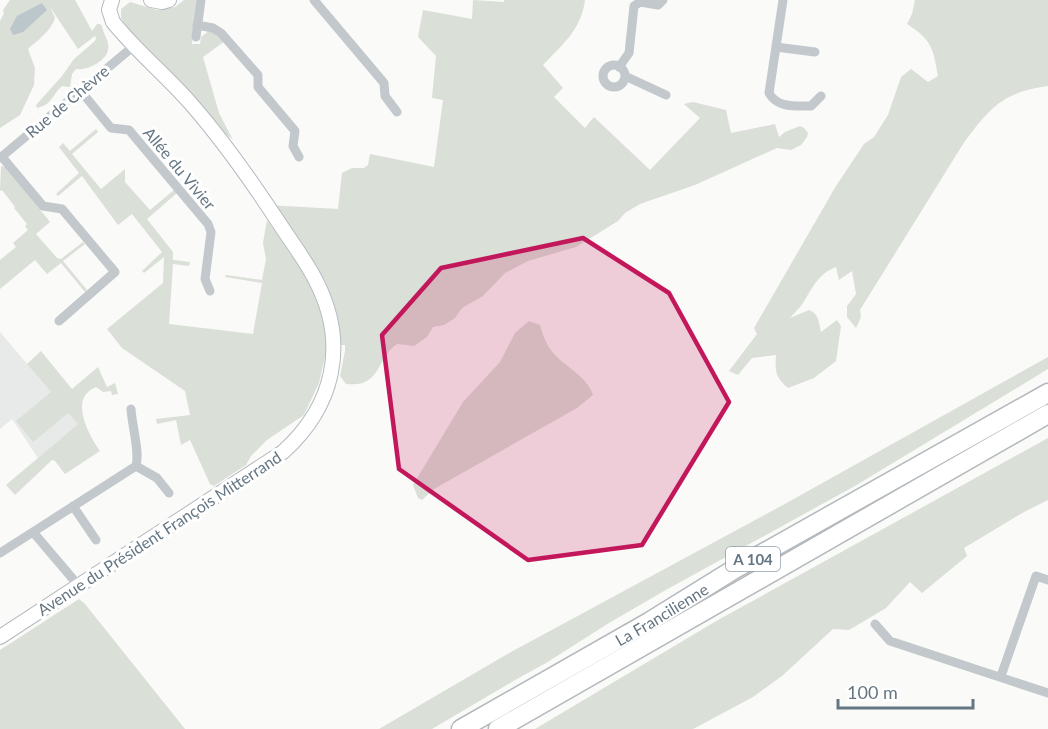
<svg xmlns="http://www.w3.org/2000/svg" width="1048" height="729" viewBox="0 0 1048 729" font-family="Lato,sans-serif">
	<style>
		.built { fill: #e8e9e9 }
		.green { fill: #dadfd7 }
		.water { fill: #bbc7cb }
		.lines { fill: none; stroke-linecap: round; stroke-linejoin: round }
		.secondary-casing { stroke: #b3babf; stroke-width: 16 }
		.highway-casing { stroke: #b4b9bd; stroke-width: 21 }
		.street { stroke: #c3c8cc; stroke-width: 9 }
		.secondary { stroke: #fff; stroke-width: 14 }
		.highway { stroke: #fff; stroke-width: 18 }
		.marked { fill: #c2185b; fill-opacity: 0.2; stroke: #c2185b; stroke-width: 4.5; stroke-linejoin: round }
		.labels { text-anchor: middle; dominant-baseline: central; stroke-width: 6; stroke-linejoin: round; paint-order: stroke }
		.shield { fill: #fff; stroke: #939fa8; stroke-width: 1.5 }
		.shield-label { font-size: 15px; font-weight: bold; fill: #657683 }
		.street-label { font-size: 16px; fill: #657683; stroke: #fff }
	</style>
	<rect width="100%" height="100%" fill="#fafaf8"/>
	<!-- built -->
	<path class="built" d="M0 332 78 424 38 458 12 419 0 429Z"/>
	<!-- green -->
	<path class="green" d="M10 0H75L92 31 97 24H100L102 26C103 34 110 41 108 50 106 61 87 71 76 69L72 74 70 87 62 86C52 95 52 105 37 108L36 105 62 76 74 59 95 41 96 38 95 36 78 49 50 7 55 18C51 31 38 40 28 49L35 68 34 85 20 115 0 128V21L4 13 3 10Z
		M184 0H196L197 2 192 44H200L201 37 210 30 225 41 203 57 219 113 233 140 222 131 185 86 128 28 121 18V9L130 2 157 10 175 7Z
		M473 0 504 2V0H585C581 30 563 44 543 65L563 88 554 97 585 128 594 117 650 170 700 118 684 104 693 102 726 110 731 133 775 124 779 137 785 132 800 126 804 128 808 133 807 137 801 145 791 150 777 148 695 185 640 204 625 213 618 221 576 247 528 261 505 273 483 296 462 308 455 318 444 325 433 327 427 337 414 346 397 344C375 359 382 388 346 384L340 376 345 351V345H335L330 317 267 205 338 209 342 173 352 168H364L368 165 370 154 434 167 443 100 432 98 436 56 418 37 423 10 472 19Z
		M915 0H1048V86C1002 92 989 109 963 144L860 310 861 317 856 328 847 317V306L856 294 852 271 839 280 836 267C818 274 813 287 803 303 800 308 794 313 790 318L809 310C819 314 819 323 821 332L837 320 841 326 836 361 814 378 788 388C775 377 775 371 776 355L752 358 738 375 729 371 757 334 754 328 836 186 864 144 874 137 888 115 901 77 911 69 928 82 938 76C933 48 932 40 907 24L912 14Z
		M96 129 98 132 72 154 101 189 125 169V182L150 210 174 190 177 193 147 219 173 252V260L190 262 189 266 173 264 169 324 253 334 262 283 225 277 226 275 262 280 266 259 263 243 267 220 311 284 324 320 328 344 319 383 304 415 267 440 251 456 246 465 214 486 210 484 190 440 181 445 176 420 157 424 156 419 190 415 185 391 122 348 107 329 163 283 164 257 144 273 142 271 162 252 132 214 118 225 82 176 58 196 56 194 79 173 59 147 63 143 70 151Z
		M1 166 6 167 50 222 36 234 57 258 61 259 83 242 85 244 63 261 87 290 85 292 61 263 47 274 35 260 0 289V260L16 247 13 243 28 230 25 226 27 224 14 208 15 207 2 190 0 191Z
		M529 321 540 325C543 336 547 347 556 356 568 368 588 378 593 395L577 408 434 489 422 500 418 498 413 485 463 402 500 362 515 333Z
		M41 351 72 389 98 367 107 387 115 383 118 394 112 395 111 391 103 392 96 387C68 398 89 435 100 451L65 474 55 461 52 460 15 495 6 485 78 424 68 413 33 442 16 421 51 392 27 364Z
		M1048 357V369L855 486 664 591 609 623 546 663 515 680 432 729H379L511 652 783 505Z
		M1048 438V500L1024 512 964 548 967 556 922 593 910 582 886 608 849 630 833 629 782 676 753 697 693 729H535L718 620Z
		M79 599 85 604 185 729H0V650Z"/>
	<!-- water -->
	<path class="water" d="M42 3 47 10 23 32 13 35 10 29 17 16Z"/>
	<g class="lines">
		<!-- secondary casing -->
		<g class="secondary-casing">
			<path id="secondary" d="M151 0 162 2 169 0
				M0 637 283 452C334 406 348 345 317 283 308 264 295 247 283 229 255 186 226 144 192 105 167 76 137 52 113 22L109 10 112 0"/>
		</g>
		<!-- highway casing -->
		<g class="highway-casing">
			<g id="highway">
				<path id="s1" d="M461 729 649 622 733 570 1048 393"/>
				<path d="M498 729 1048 414"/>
			</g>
		</g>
		<!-- street -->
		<path class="street" d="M314 0 384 83 385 96 397 112
			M783 0 769 93C777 108 795 106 811 106L821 96
			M197 25 213 28 221 33 258 75V87L295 131 293 146 299 157
			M196 37 201 0
			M776 47 815 52
			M603 76a11 11 0 1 1 22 0a11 11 0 1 1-22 0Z
			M619 67 629 53 634 6 640 2 658 5 663 0
			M625 76 666 95
			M80 90 111 128 129 130 208 224 211 232 205 279 210 291
			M2 157 43 206 62 209 115 272 59 321
			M0 158 135 45
			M136 466 157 478 169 493
			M73 506 96 540
			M0 553 33 532
			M78 585 33 532 136 466C140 452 132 426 131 409
			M875 624 890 641 1048 693
			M1001 676 1036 576 1048 580"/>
		<!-- secondary -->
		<use href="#secondary" class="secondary"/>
		<!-- highway -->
		<use href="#highway" class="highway"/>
	</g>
	<!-- marked area -->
	<path class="marked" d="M583 238 669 293 729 402 642 545 528 560 399 469 382 335 441 268Z"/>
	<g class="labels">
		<!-- shield labels -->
		<rect class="shield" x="726" y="547" width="54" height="24" rx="4.5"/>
		<g class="shield-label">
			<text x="753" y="559">A 104</text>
		</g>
		<!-- street labels -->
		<g class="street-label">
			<text transform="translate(67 101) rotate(-40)">Rue de Chèvre</text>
			<text transform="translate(180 168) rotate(50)">Allée du Vivier</text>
			<text transform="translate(159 533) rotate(-33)">Avenue du Président François Mitterrand</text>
			<text stroke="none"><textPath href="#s1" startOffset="231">La Francilienne</textPath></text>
		</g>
	</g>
	<!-- scale -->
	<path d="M838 699v9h135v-9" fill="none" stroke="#657683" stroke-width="3"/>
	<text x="847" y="699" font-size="18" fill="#657683" stroke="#ffffff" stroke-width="4.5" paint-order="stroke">100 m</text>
</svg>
